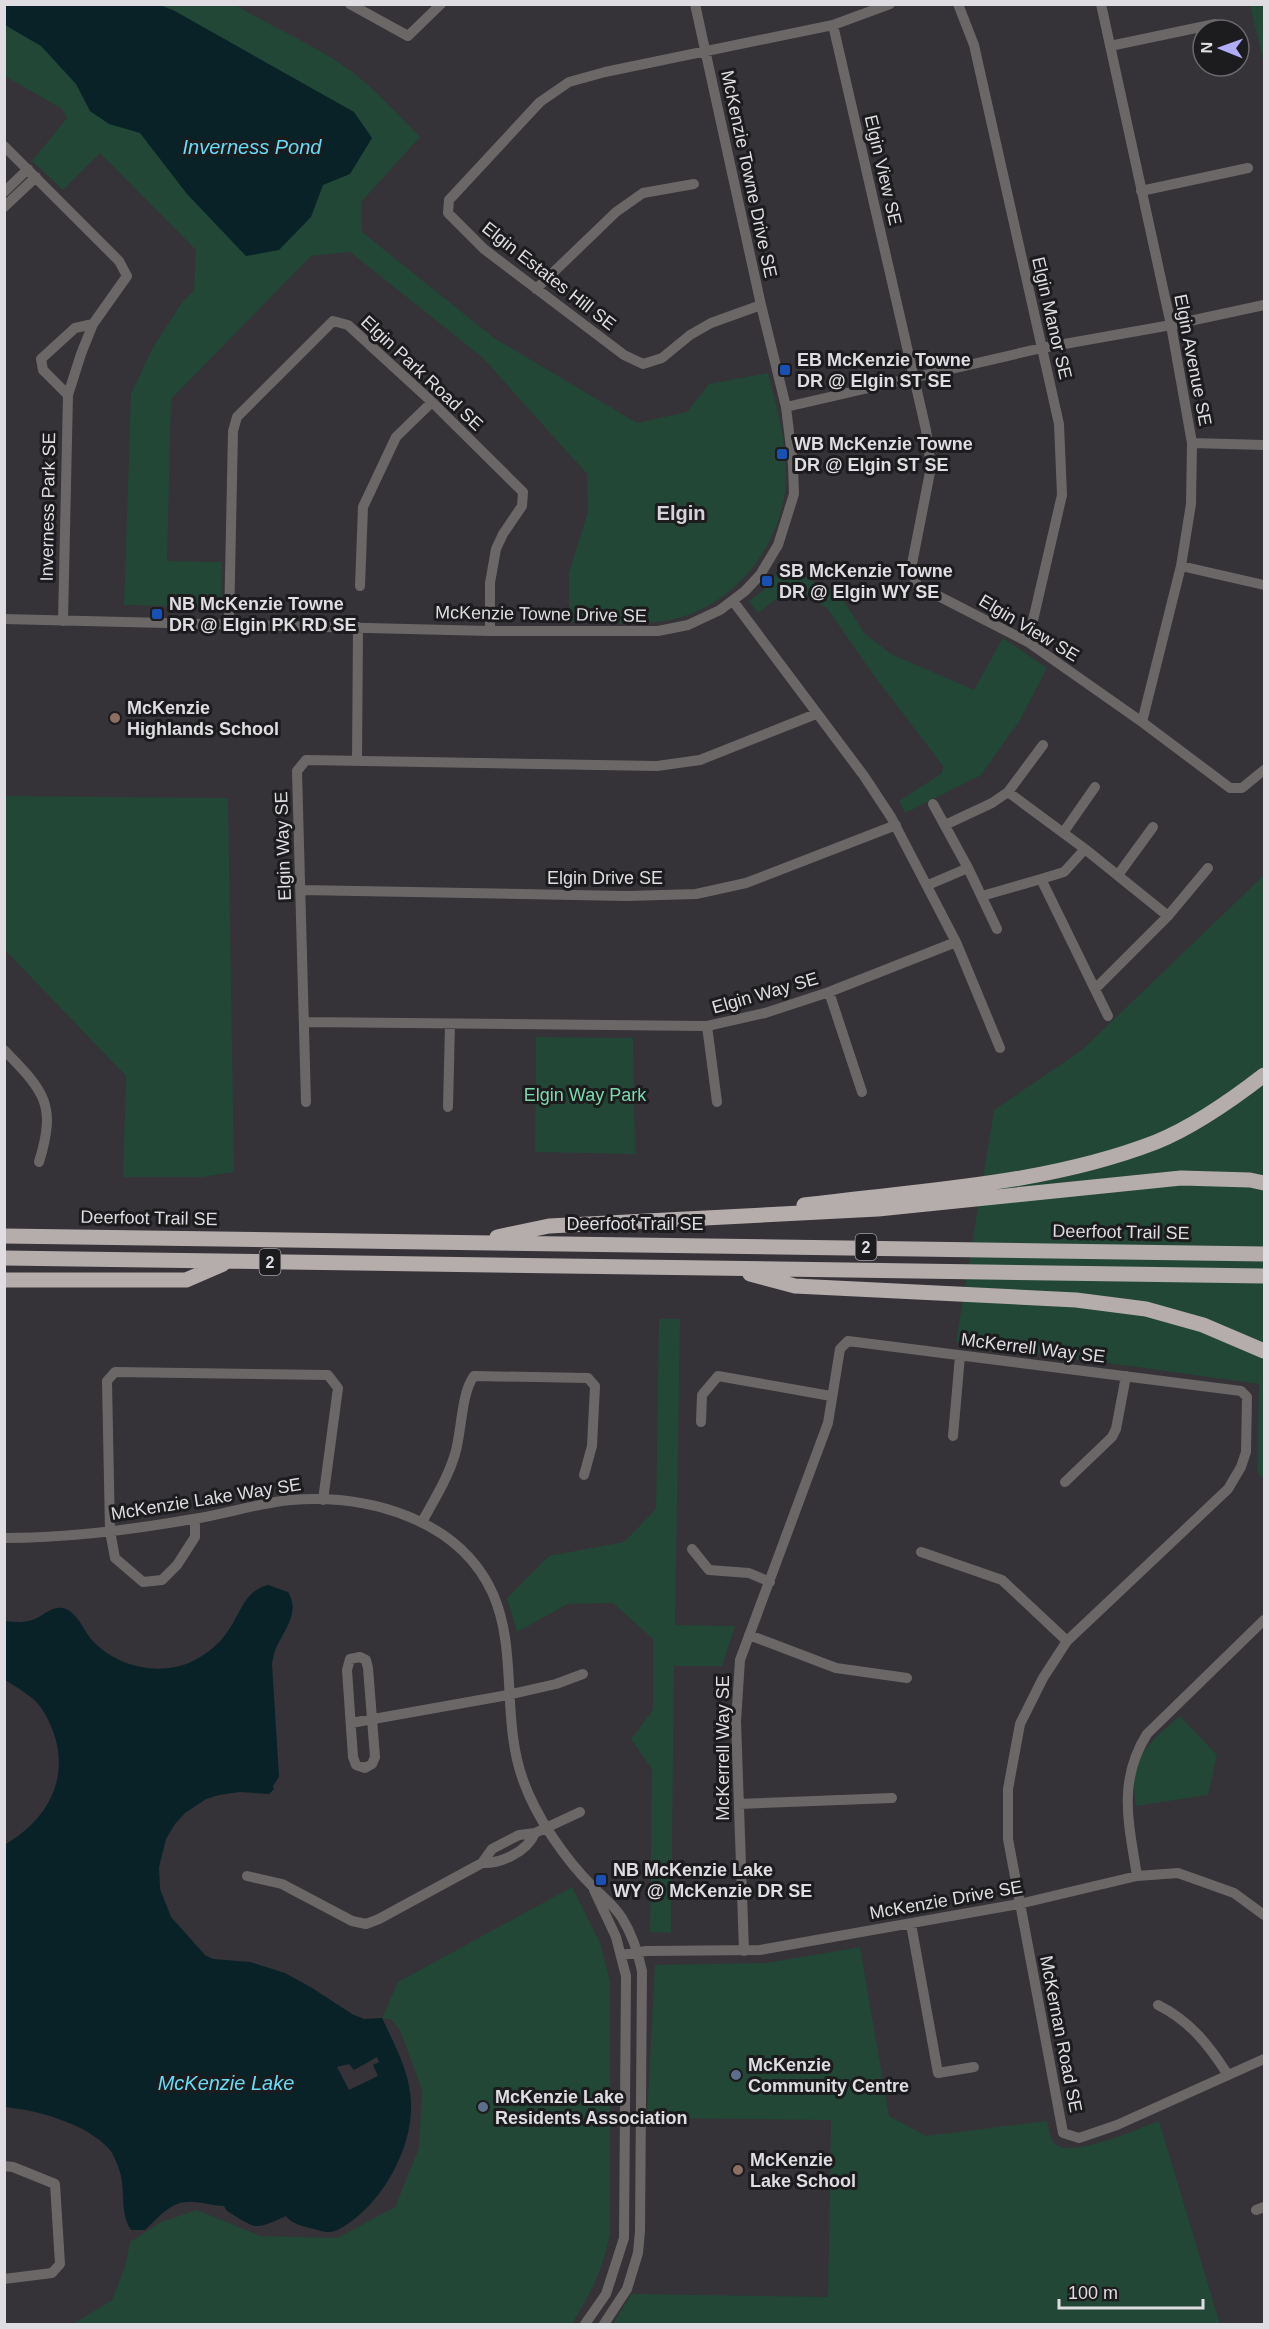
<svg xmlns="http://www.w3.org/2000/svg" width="1269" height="2329" viewBox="0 0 1269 2329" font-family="Helvetica,sans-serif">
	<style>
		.green { fill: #224736 }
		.water { fill: #082227 }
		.pier { fill: #353238 }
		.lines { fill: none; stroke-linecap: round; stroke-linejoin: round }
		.minor { stroke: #6b6767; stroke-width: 10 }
		.highway { stroke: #b5acac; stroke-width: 15 }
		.transit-dot { fill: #1a4fb4; stroke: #1c1b1d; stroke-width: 2 }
		.education-dot { fill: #8d6e63; stroke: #1c1b1d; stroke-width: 2 }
		.service-dot { fill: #5c6f8a; stroke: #1c1b1d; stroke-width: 2 }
		.labels { text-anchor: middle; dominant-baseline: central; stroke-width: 6; stroke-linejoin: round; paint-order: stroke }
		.shield { fill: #1c1b1d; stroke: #a4a3a6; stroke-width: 1.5 }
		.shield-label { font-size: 16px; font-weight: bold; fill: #dfdde1 }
		.street-label { font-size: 18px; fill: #dfdde1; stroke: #1c1b1d }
		.poi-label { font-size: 18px; font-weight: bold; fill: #dfdde1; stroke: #1c1b1d; text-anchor: start }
		.park-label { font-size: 18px; fill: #7bdaae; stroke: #1c1b1d }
		.water-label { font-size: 20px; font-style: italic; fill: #66dcf6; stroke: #1c1b1d }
		.neighbourhood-label { font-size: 20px; font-weight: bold; fill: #d7d3db; stroke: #1c1b1d }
	</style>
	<rect width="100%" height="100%" fill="#353238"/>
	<!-- green -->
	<path class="green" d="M5 4 236 5C270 26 308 42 341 64 371 84 395 112 420 137L361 202 362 232 494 338 637 423 687 412 709 384 768 373C776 405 786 438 786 471 788 537 739 604 674 619 640 627 603 622 569 622V572L588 512 587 474 483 358 350 252 311 256 171 399 167 561 222 562 221 607 124 605 131 394 152 349 183 301 194 291 196 250 100 153 63 190 32 161 67 118 62 109 5 76Z
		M1250 5H1264V64Z
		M784 563 818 585 834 590 842 598 864 633 891 654 974 690 1003 638 1047 668 1020 720 981 775 905 813 899 801 942 773 943 766 872 673 827 608 793 586 758 613 749 601 764 590Z
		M5 796 228 798 234 1172 202 1177H123L126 1076 5 950Z
		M1264 875V1479L1257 1472 1259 1384 956 1342 994 1110 1082 1050Z
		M536 1037 633 1038 635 1154 535 1152Z
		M659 1319H680L675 1625 735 1626 722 1666H674L671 1933 650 1932 652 1769 631 1739 653 1710V1639L613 1603 568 1604 517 1632 507 1598 549 1556 624 1542 656 1509Z
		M1180 1716 1217 1755 1208 1795 1136 1806C1128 1759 1148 1743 1180 1716Z
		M572 1887 600 1943 610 1981V2233C602 2273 592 2290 572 2324H73L112 2300 125 2267 130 2242 161 2222 197 2210 261 2236 337 2238 395 2207 419 2148 422 2090 400 2030 392 2020 382 2018 398 1982Z
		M860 1947 889 2116 926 2136 1047 2121C1049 2129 1049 2138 1055 2144 1070 2159 1140 2128 1159 2121L1220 2324H613L631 2294 828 2297 831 2120 647 2118 655 1965 766 1963Z"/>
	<!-- water -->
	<path class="water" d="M5 4H157L173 10 354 112 372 138 350 174 323 185 311 217 279 250 246 256 187 194 140 133 109 124 90 111 76 84 41 46 5 25Z
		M268 1585 288 1592C300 1611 286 1628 277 1646 274 1651 273 1658 272 1664L279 1777 273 1786 274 1789 269 1794 240 1792 219 1795 206 1799 185 1813 175 1824 166 1839 159 1867 160 1889 171 1917 205 1955 213 1959 250 1962 285 1973 312 1988 352 2014 364 2019 382 2018C395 2046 411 2074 411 2105 412 2148 384 2199 349 2223 343 2227 336 2232 328 2232 324 2232 318 2230 314 2229 305 2227 291 2224 286 2216 253 2231 257 2229 227 2211L224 2206C211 2206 200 2201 187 2202 170 2202 156 2220 145 2230H131C120 2213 125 2195 121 2176 119 2168 115 2157 110 2150 88 2124 37 2110 5 2107L4 1845C49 1820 73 1774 50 1724 46 1715 40 1704 32 1698 23 1691 14 1685 5 1680V1621C14 1622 23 1623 32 1620 43 1617 52 1604 66 1609 78 1614 84 1631 92 1640 115 1666 157 1676 189 1663 204 1656 219 1645 228 1631 241 1613 244 1591 268 1585Z"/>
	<!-- pier -->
	<path class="pier" d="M377 2057 379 2062 373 2065 378 2076 349 2090 337 2067 349 2064 354 2070Z"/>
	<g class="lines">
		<!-- minor -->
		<path class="minor" d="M350 4 408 36 441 4
			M958 4 974 45 1059 424 1062 495 1028 642
			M1101 4 1171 325 1192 443 1191 504 1181 566 1142 722
			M833 25 926 430 931 467 911 569 917 585 1028 642 1142 722 1230 788H1242L1264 770
			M1110 46 1215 24
			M4 146 119 261 127 276 93 324 81 354 68 395 63 621
			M1141 191 1248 168
			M4 192 28 169
			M4 207 36 177
			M536 289 616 212 643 193 694 184
			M761 305 711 323 690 335 662 358 643 364 624 355 484 249 448 213 449 200 540 102 569 82 605 72 833 25 890 4
			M68 395 43 370 41 359 75 328 93 324
			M786 407 1042 348 1171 325 1264 305
			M1192 443 1264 445
			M1181 566 1264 585
			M360 586 363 507 396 437 432 402
			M4 619 490 631H658L688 625 720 610 745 591 760 575 778 545 794 494 793 465 786 407 761 305 695 4
			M229 624 233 431 237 417 333 321 348 325 432 402 523 492 522 506 503 534 496 549 490 583V631
			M357 761 358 627
			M1008 792 1043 745
			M945 825 992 803 1008 792 1085 849 1064 872 1041 879
			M1063 833 1095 787
			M1085 849 1168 916
			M968 868 997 929
			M1118 875 1153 827
			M928 885 968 868 933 804
			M301 890 627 896 696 894 746 883 896 825
			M982 896 1041 879 1108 1016
			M956 942 1000 1048
			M1096 988 1168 916 1208 868
			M829 992 862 1092
			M305 1022 707 1026 765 1013 829 992 956 942 891 817 864 776 733 601
			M707 1026 717 1102
			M4 1050C44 1091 57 1104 39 1162
			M306 1102 297 771 306 760 657 766 700 760 816 714
			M448 1107 450 1024
			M701 1422 702 1395 718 1376 831 1396
			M953 1436 960 1356
			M1065 1482 1112 1437 1116 1429 1126 1376
			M195 1519V1537L177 1565 162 1580 143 1582 115 1558 110 1531 107 1381 115 1372 328 1375 338 1388 323 1500
			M422 1522C434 1500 448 1478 455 1454 462 1431 461 1393 474 1376L588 1378 595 1386 592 1446 584 1475
			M4 1538C68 1538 131 1530 193 1519 226 1514 258 1503 291 1500 367 1494 459 1518 493 1594 518 1651 501 1719 523 1780 536 1817 565 1859 593 1887 603 1897 614 1905 622 1918 632 1934 638 1952 642 1971L640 2231 638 2253 627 2289 604 2324
			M692 1549 709 1570 749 1573 770 1582
			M921 1552 1002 1580 1067 1641
			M749 1635 836 1668 907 1678
			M360 1657 366 1660 368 1668 375 1757 372 1764 365 1768 356 1765 353 1757 347 1670 350 1659Z
			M351 1723 508 1695 556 1684 583 1674
			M739 1804 892 1798
			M482 1863 492 1849 519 1835 535 1833 580 1812
			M247 1876 282 1884 352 1921 366 1924 379 1919 482 1863C500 1864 527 1852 535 1833
			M1137 1876C1129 1824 1117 1782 1147 1734L1264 1620
			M911 1924 938 2073 974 2067
			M744 1951 736 1721 740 1660 828 1423 840 1349 848 1341 1241 1391 1247 1397 1246 1452 1241 1467 1228 1489 1067 1641 1043 1678 1020 1724 1008 1789V1839L1063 2133 1079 2138 1117 2125 1264 2059
			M622 1955 646 1951 760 1950 1019 1904 1137 1876 1178 1873 1234 1893 1264 1915
			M1158 2005C1190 2021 1209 2045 1228 2075
			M4 2166 13 2167 55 2184 60 2264 52 2273 4 2279
			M1256 2210 1264 2207
			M585 2324 606 2294 624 2238 626 1976 616 1937 594 1890"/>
		<!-- highway -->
		<path class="highway" d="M804 1205C922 1190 1045 1185 1156 1142 1193 1127 1233 1099 1264 1075
			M4 1236C425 1241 845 1246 1264 1254
			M497 1237 549 1226 878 1209 1181 1178 1250 1180 1264 1183
			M4 1258 1264 1276
			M750 1274 795 1286 1076 1300 1146 1309 1203 1325 1264 1351
			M4 1280H186L223 1264"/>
	</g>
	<!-- markers -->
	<g class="transit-dot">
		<rect x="779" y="364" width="12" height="12" rx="3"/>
		<rect x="776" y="448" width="12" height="12" rx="3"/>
		<rect x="761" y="575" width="12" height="12" rx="3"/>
		<rect x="151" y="608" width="12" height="12" rx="3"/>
		<rect x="595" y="1874" width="12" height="12" rx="3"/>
	</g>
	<g class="education-dot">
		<circle cx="115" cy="718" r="6"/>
		<circle cx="738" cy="2170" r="6"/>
	</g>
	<g class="service-dot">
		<circle cx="736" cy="2075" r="6"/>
		<circle cx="483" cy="2107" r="6"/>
	</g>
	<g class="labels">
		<!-- shield labels -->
		<g class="shield">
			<rect x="855.5" y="1234" width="21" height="26" rx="4.5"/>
			<rect x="259.5" y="1249" width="21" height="26" rx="4.5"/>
		</g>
		<g class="shield-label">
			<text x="866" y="1247">2</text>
			<text x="270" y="1262">2</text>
		</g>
		<!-- street labels -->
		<g class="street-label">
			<text transform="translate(883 170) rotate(77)">Elgin View SE</text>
			<text transform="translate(749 174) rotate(78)">McKenzie Towne Drive SE</text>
			<text transform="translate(549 276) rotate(38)">Elgin Estates Hill SE</text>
			<text transform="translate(1052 318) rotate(77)">Elgin Manor SE</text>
			<text transform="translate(1193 360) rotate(79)">Elgin Avenue SE</text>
			<text transform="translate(422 373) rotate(43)">Elgin Park Road SE</text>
			<text transform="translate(48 507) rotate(-89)">Inverness Park SE</text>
			<text transform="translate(541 614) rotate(1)">McKenzie Towne Drive SE</text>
			<text transform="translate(1029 628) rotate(31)">Elgin View SE</text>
			<text transform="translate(283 846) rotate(-92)">Elgin Way SE</text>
			<text x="605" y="878">Elgin Drive SE</text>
			<text transform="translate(765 993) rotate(-16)">Elgin Way SE</text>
			<text transform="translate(149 1218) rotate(1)">Deerfoot Trail SE</text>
			<text x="635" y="1224">Deerfoot Trail SE</text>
			<text transform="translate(1121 1232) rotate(1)">Deerfoot Trail SE</text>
			<text transform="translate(1033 1348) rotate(7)">McKerrell Way SE</text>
			<text transform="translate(206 1499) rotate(-9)">McKenzie Lake Way SE</text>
			<text transform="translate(723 1748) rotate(-90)">McKerrell Way SE</text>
			<text transform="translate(946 1900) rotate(-10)">McKenzie Drive SE</text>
			<text transform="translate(1061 2034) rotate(79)">McKernan Road SE</text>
		</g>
		<!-- poi labels -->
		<g class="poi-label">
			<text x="797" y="360">EB McKenzie Towne<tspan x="797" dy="21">DR @ Elgin ST SE</tspan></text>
			<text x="794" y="444">WB McKenzie Towne<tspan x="794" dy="21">DR @ Elgin ST SE</tspan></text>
			<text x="779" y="571">SB McKenzie Towne<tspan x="779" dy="21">DR @ Elgin WY SE</tspan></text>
			<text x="169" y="604">NB McKenzie Towne<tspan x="169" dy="21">DR @ Elgin PK RD SE</tspan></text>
			<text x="127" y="708">McKenzie<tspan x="127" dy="21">Highlands School</tspan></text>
			<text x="613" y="1870">NB McKenzie Lake<tspan x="613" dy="21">WY @ McKenzie DR SE</tspan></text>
			<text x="748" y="2065">McKenzie<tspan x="748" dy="21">Community Centre</tspan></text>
			<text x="495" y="2097">McKenzie Lake<tspan x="495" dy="21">Residents Association</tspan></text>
			<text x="750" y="2160">McKenzie<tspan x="750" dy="21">Lake School</tspan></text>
		</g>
		<!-- park labels -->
		<g class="park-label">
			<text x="585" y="1095">Elgin Way Park</text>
		</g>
		<!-- water labels -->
		<g class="water-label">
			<text x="252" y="147">Inverness Pond</text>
			<text x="226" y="2083">McKenzie Lake</text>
		</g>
		<!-- neighbourhood labels -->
		<g class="neighbourhood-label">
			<text x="681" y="513">Elgin</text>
		</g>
	</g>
	<!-- border -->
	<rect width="1269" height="2329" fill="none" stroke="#dfdde1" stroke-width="12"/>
	<!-- north arrow -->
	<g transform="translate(1221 48) rotate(271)"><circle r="28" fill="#1c1b1d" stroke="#6a696b" stroke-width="1.5"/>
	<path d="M0-4.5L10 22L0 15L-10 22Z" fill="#b1adfa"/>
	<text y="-9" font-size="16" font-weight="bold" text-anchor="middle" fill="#dfdde1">N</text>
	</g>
	<!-- scale -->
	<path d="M1059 2299v9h144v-9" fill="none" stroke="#dfdde1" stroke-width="3"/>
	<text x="1068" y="2299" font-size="18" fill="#dfdde1" stroke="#1c1b1d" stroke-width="4.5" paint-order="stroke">100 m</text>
</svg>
